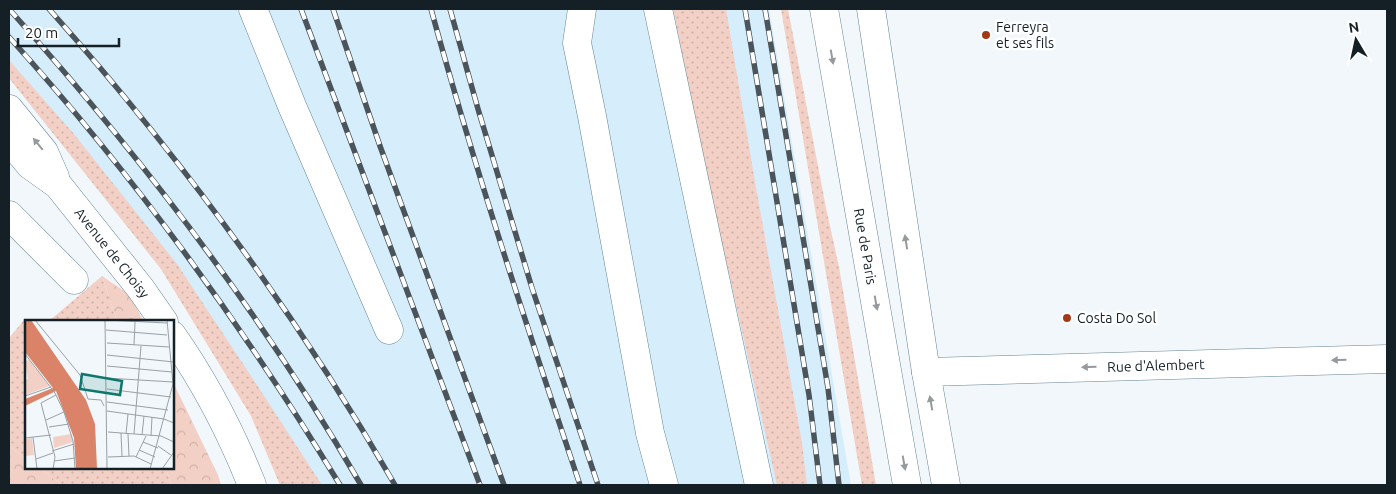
<svg xmlns="http://www.w3.org/2000/svg" width="1396" height="494" viewBox="0 0 1396 494" font-family="Ubuntu,sans-serif">
	<style>
		.built { fill: #d6eefb }
		.grass { fill: url(#grass-dots) }
		.forest { fill: url(#forest-crowns) }
		.lines { fill: none; stroke-linecap: round; stroke-linejoin: round }
		.minor-casing { stroke: #668493; stroke-width: 29 }
		.major-casing { stroke: #668493; stroke-width: 29 }
		.minor { stroke: #fff; stroke-width: 28 }
		.major { stroke: #fff; stroke-width: 28 }
		.rail-casing { stroke: #4a545a; stroke-width: 5.5 }
		.rail { stroke: #fff; stroke-width: 4; stroke-dasharray: 11; stroke-linecap: butt }
		.oneway { fill: #959b9d }
		.poi-dot { fill: #a13a16; stroke: #fff; stroke-width: 2 }
		.labels { text-anchor: middle; dominant-baseline: central; stroke-width: 5; stroke-linejoin: round; paint-order: stroke }
		.poi-label { font-size: 14px; fill: #142026; stroke: #fff; text-anchor: start }
		.street-label { font-size: 14px; fill: #142026; stroke: #fff }
		.inset-road { fill: none; stroke: #99a1a6; stroke-width: 1 }
		.view { fill: #0f766e; fill-opacity: 0.15; stroke: #0f766e; stroke-width: 2.5 }
		.inset-edge { fill: none; stroke: #142026; stroke-width: 2.5 }
	</style>
	<defs>
		<pattern id="grass-dots" width="8" height="8" patternUnits="userSpaceOnUse" patternTransform="scale(1.25)"><rect width="8" height="8" fill="#f3d0c5"/><path d="M2 2h.1M6 6h.1" fill="none" stroke="#cfb2a9" stroke-width="1.8" stroke-linecap="round"/></pattern>
		<pattern id="forest-crowns" width="20" height="18" patternUnits="userSpaceOnUse" patternTransform="scale(1.25)"><rect width="20" height="18" fill="#f3d0c5"/><path d="M2 6a3 3 0 1 1 6 0M12 15a3 3 0 1 1 6 0" fill="none" stroke="#cfb2a9"/></pattern>
	</defs>
	<rect width="100%" height="100%" fill="#f1f7fb"/>
	<!-- built -->
	<path class="built" d="M9 9H769L851 485H291L286 465 161 269 9 78Z"/>
	<!-- grass -->
	<path class="grass" d="M673 9H726L755 182 802 443 807 485H777L710 190Z
		M781 9H788L826 208 839 267 876 485H862Z
		M9 60 74 134 177 264 257 385 322 485H280L251 416 161 269 9 78Z
		M102 276 117 321H49Z
		M24 320 39 321 26 322V459L9 446V338Z
		M39 468H166L171 485H63Z"/>
	<!-- forest -->
	<path class="forest" d="M102 276 130 295 143 321H117Z
		M173 382 218 475 221 485H171L166 468H172Z
		M9 446 26 459V468H39L63 485H9Z"/>
	<g class="lines">
		<!-- minor casing -->
		<g class="minor-casing">
			<g id="minor">
				<path d="M253 9 292 106 389 330"/>
				<path d="M582 9 577 43 592 116 650 433 664 485"/>
				<path d="M658 9 759 485"/>
				<path d="M9 215 74 280"/>
				<path id="s1" d="M926 372 1387 359"/>
			</g>
		</g>
		<!-- major casing -->
		<g class="major-casing">
			<g id="major">
				<path id="s2" d="M824 9 907 485"/>
				<path d="M871 9 926 372 946 485"/>
				<path d="M9 109 44 152 55 177"/>
				<path id="s3" d="M9 140 30 165 58 185 141 289 164 322"/>
				<path d="M172 335C205 382 231 432 252 485"/>
			</g>
		</g>
		<!-- minor -->
		<use href="#minor" class="minor"/>
		<!-- major -->
		<use href="#major" class="major"/>
		<!-- rail casing -->
		<g class="rail-casing">
			<path id="rail" d="M9 9C141 156 262 314 361 485
				M49 9C180 156 297 315 395 485
				M301 9 480 485
				M333 9 380 146 504 485
				M431 9C475 169 527 327 580 485
				M450 9 478 109 532 288 598 485
				M745 9 809 395 820 485
				M765 9 828 388 839 485
				M9 37C134 175 243 326 340 485"/>
		</g>
		<!-- rail -->
		<use href="#rail" class="rail"/>
	</g>
	<!-- one-way arrows -->
	<defs><path id="oneway-solid" d="M-6-.8H1V-3.2L6.5 0L1 3.2V.8H-6Z" transform="scale(1.25)"/></defs>
	<g class="oneway">
		<use href="#oneway-solid" transform="translate(832 57) rotate(80)"/>
		<use href="#oneway-solid" transform="translate(38 144) rotate(-129)"/>
		<use href="#oneway-solid" transform="translate(906 242) rotate(-99)"/>
		<use href="#oneway-solid" transform="translate(876 303) rotate(80)"/>
		<use href="#oneway-solid" transform="translate(1339 360) rotate(178)"/>
		<use href="#oneway-solid" transform="translate(1089 367) rotate(178)"/>
		<use href="#oneway-solid" transform="translate(931 403) rotate(-100)"/>
		<use href="#oneway-solid" transform="translate(904 463) rotate(80)"/>
	</g>
	<!-- markers -->
	<g class="poi-dot">
		<circle cx="986" cy="35" r="5"/>
		<circle cx="1067" cy="318" r="5"/>
	</g>
	<g class="labels">
		<!-- poi labels -->
		<g class="poi-label">
			<text x="996" y="27">Ferreyra<tspan x="996" dy="16">et ses fils</tspan></text>
			<text x="1077" y="318">Costa Do Sol</text>
		</g>
		<!-- street labels -->
		<g class="street-label">
			<text stroke="none"><textPath href="#s2" startOffset="241">Rue de Paris</textPath></text>
			<text stroke="none"><textPath href="#s3" startOffset="154">Avenue de Choisy</textPath></text>
			<text stroke="none"><textPath href="#s1" startOffset="230">Rue d'Alembert</textPath></text>
		</g>
	</g>
	<!-- overview -->
	<g transform="translate(25 320)">
		<rect width="149" height="149" fill="#f1f7fb"/>
		<path d="M4 40 24 66 0 75V60L3 59 0 41Z" fill="#f3d0c5"/>
		<path d="M46 114 48 122 29 128 28 117ZM7 118 9 135 0 136V119Z" fill="#f3d0c5"/>
		<path d="M0 0H6L61 80 70 104 72 149H51L49 118 31 71 0 86V79L28 68 0 32Z" fill="#da8368"/>
		<path class="inset-road" d="M10 0 55 55 63 79 76 80 79 86M80 0 82 149M81 0 142 3M81 10 142 15M82 23 144 27M109 25 110 2M0 34 30 73 39 92 48 121 50 149M82 35 149 42M82 46 147 52M81 58 148 62M82 69 146 77M0 76 26 67M82 82 143 90M82 91 139 99 149 103M21 100 39 92M24 107 44 104M83 112 136 116 149 122M96 113 97 136M101 114 103 94M103 114 104 136M109 114 116 26M117 115 119 96M126 116 127 97M8 117 12 149M0 118 26 115M118 122 133 128M133 126 146 135M114 130 130 137M27 131 49 124M83 137 109 136 126 144M111 137 121 116M11 139 28 133M29 141 50 138M28 149 30 137 16 83 31 75M125 149 148 64 142 0M137 149 149 132"/>
		<path class="view" d="M57 54 97 61 95 75 55 69Z"/>
		<rect width="149" height="149" class="inset-edge"/>
	</g>
	<!-- border -->
	<rect width="1396" height="494" fill="none" stroke="#142026" stroke-width="20"/>
	<!-- north arrow -->
	<g transform="translate(1356 40) rotate(351)" stroke="#ffffff" stroke-width="4" paint-order="stroke">
	<path d="M0-4L9 19L0 12L-9 19Z" fill="#142026"/>
	<text y="-8" font-size="14" font-weight="bold" text-anchor="middle" fill="#142026">N</text>
	</g>
	<!-- scale -->
	<path d="M18 38v8h101v-8" fill="none" stroke="#142026" stroke-width="2.5"/>
	<text x="25" y="38" font-size="15" fill="#142026" stroke="#ffffff" stroke-width="4" paint-order="stroke">20 m</text>
</svg>
